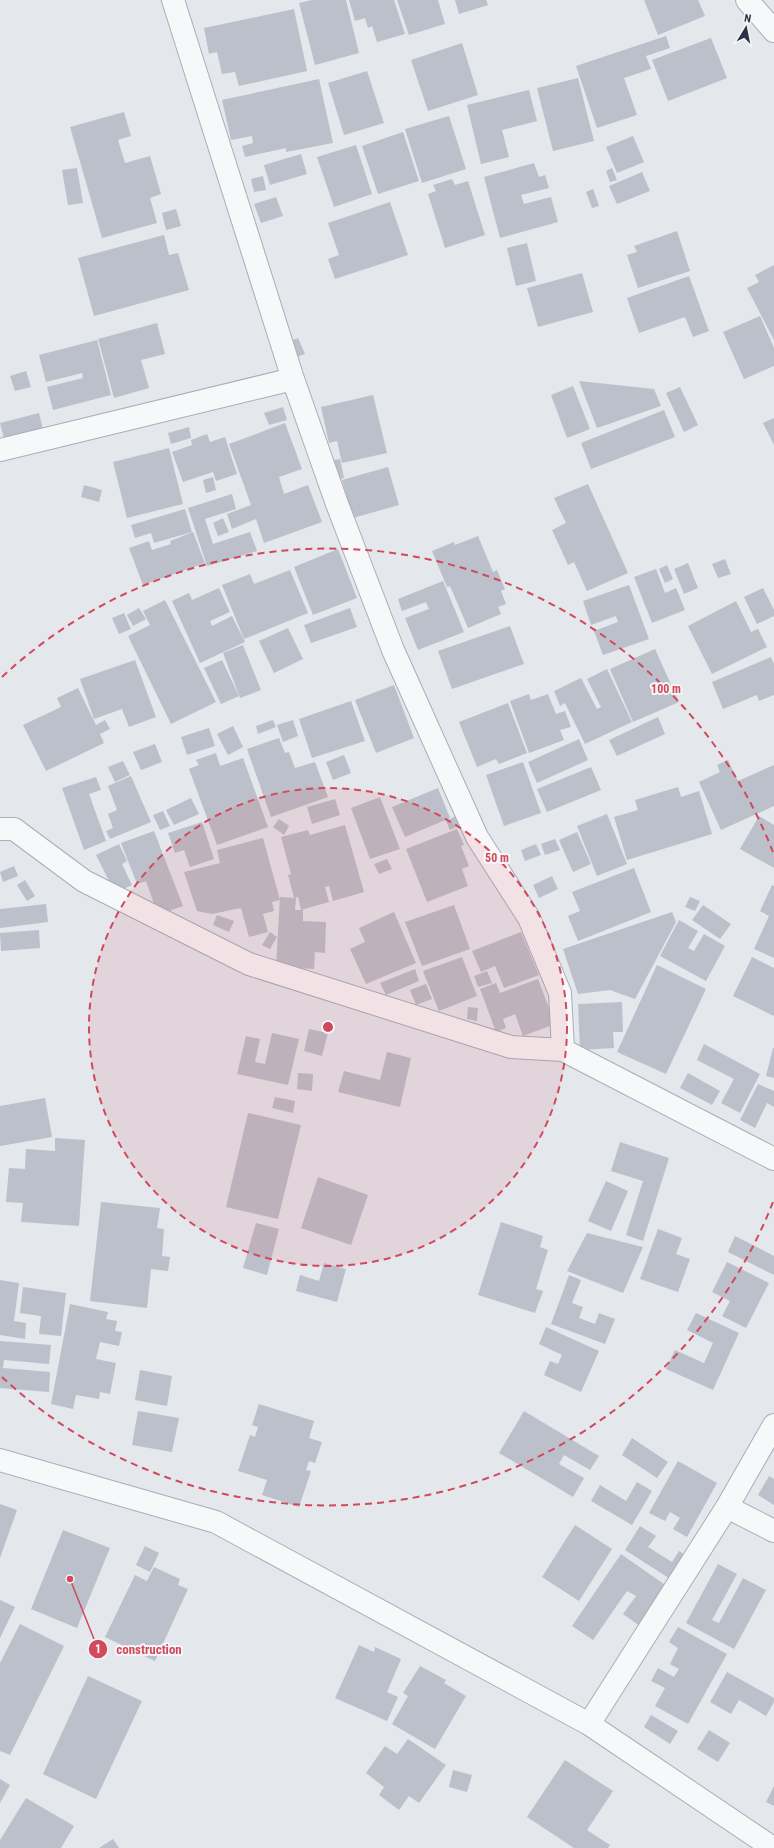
<svg xmlns="http://www.w3.org/2000/svg" width="774" height="1848" viewBox="0 0 774 1848" font-family="'Roboto Condensed',sans-serif">
	<style>
		.building { fill: #bbc0ca }
		.lines { fill: none; stroke-linecap: round; stroke-linejoin: round }
		.minor-casing { stroke: #a9aeb7; stroke-width: 24 }
		.minor { stroke: #f7f8fa; stroke-width: 22 }
		.ring { fill: none; stroke: #d1495b; stroke-width: 2; stroke-dasharray: 7 5 }
		.centre { fill: #d1495b; stroke: #f4f6f9; stroke-width: 2 }
		.ring-label { font-size: 12px; text-anchor: middle; font-weight: bold; fill: #d1495b; stroke: #f4f6f9; stroke-width: 4; stroke-linejoin: round; paint-order: stroke }
		.leader { fill: none; stroke: #d1495b; stroke-width: 1.5 }
		.callout-dot { fill: #d1495b; stroke: #f4f6f9; stroke-width: 1.5 }
		.mark-label { font-size: 12px; text-anchor: middle; font-weight: bold; fill: #fff }
		.callout-label { font-size: 13px; text-anchor: middle; font-weight: bold; fill: #d1495b; stroke: #f4f6f9; stroke-width: 4; stroke-linejoin: round; paint-order: stroke }
	</style>
	<rect width="100%" height="100%" fill="#e4e7ec"/>
	<!-- building -->
	<path class="building" d="M312 0H346L359 53 315 65 299 3Z
		M349 0H394L405 34 377 42 372 26 368 28 365 18 355 21Z
		M397 0H438L445 24 409 35Z
		M455 0H486L488 5 459 14Z
		M644 0H698L705 16 658 35Z
		M294 9 307 71 239 86 235 72 222 74 217 52 209 54 204 28Z
		M666 36 670 48 646 56 651 69 624 78 637 115 597 128 576 66Z
		M711 38 727 78 668 101 652 60Z
		M462 43 478 95 428 111 411 60Z
		M367 71 384 123 344 135 328 83Z
		M578 78 594 141 553 151 537 88Z
		M319 79 333 143 286 152V148L245 157 242 146 253 143 252 136 231 140 222 100Z
		M529 90 537 121 502 130 509 157 481 164 467 105Z
		M124 112 131 136 118 140 125 163 150 156 161 194 150 198 157 223 102 238 70 127Z
		M449 116 466 169 422 183 405 129Z
		M403 132 419 181 378 194 362 146Z
		M633 136 644 162 617 173 606 147Z
		M356 145 372 194 334 207 317 157Z
		M301 154 307 174 270 185 264 165Z
		M534 163 539 177 545 175 549 188 521 195 524 204 551 197 558 222 500 238 484 177Z
		M77 168 83 203 68 205 62 170Z
		M612 168 617 180 610 182 606 171Z
		M642 172 650 191 617 204 609 186Z
		M263 176 266 190 254 192 251 179Z
		M452 179 455 185 468 181 485 235 445 248 428 194 436 191 433 185Z
		M593 189 599 206 592 208 586 192Z
		M276 197 283 216 261 223 254 204Z
		M390 202 408 255 335 279 328 259 339 255 328 223Z
		M176 209 181 226 166 230 162 213Z
		M677 231 690 271 638 288 627 255 637 252 634 246Z
		M164 235 169 255 178 253 189 290 94 316 78 258Z
		M527 243 536 281 516 286 507 248Z
		M774 265V340L747 288 759 282 755 275Z
		M582 273 593 312 538 327 527 288Z
		M689 276 709 331 693 337 685 317 639 333 627 298Z
		M760 316 774 348V366L744 379 723 332Z
		M157 323 165 354 141 360 149 388 114 398 98 339Z
		M298 338 305 354 294 358 288 342Z
		M97 340 111 395 53 410 47 387 83 378 82 373 46 382 39 355Z
		M26 371 31 387 15 391 10 376Z
		M579 381 654 389 661 406 597 428Z
		M573 386 590 429 567 438 551 395Z
		M680 387 698 425 684 432 666 393Z
		M373 395 387 453 342 463 337 441 329 443 321 407Z
		M283 407 287 420 269 425 264 413Z
		M664 410 675 437 591 469 581 443Z
		M39 413 43 429 4 439 0 423Z
		M774 418V445L763 423Z
		M285 423 302 469 279 477 284 494 308 485 322 522 264 543 256 519 232 529 227 514 251 505 229 444Z
		M189 427 191 438 171 444 168 433Z
		M207 434 210 442 225 437 237 474 216 481 213 472 183 482 172 452 192 445 191 440Z
		M169 448 183 504 127 518 113 462Z
		M340 459 344 478 333 480 329 461Z
		M388 467 399 505 353 518 342 480Z
		M213 477 216 490 206 493 203 480Z
		M588 484 628 573 587 591 574 562 568 565 552 530 566 523 554 498Z
		M84 485 102 490 99 502 81 497Z
		M232 494 236 509 205 519 213 544 250 532 257 551 207 566 188 508Z
		M185 509 192 532 154 543 151 533 135 538 131 525Z
		M223 518 229 532 218 536 213 523Z
		M193 532 205 563 143 585 129 548 149 541 152 550 171 544 170 541Z
		M478 536 493 572 497 570 505 589 501 591 506 604 498 607 501 614 468 628 450 586 447 587 432 551 454 542 455 545Z
		M338 549 357 598 313 615 294 567Z
		M725 559 731 574 718 578 712 564Z
		M688 563 698 588 684 594 674 569Z
		M667 565 673 579 665 583 659 569Z
		M656 569 665 593 676 588 685 610 652 623 634 577Z
		M290 570 308 613 244 639 222 585 250 574 254 584Z
		M443 581 464 632 418 650 405 618 429 609 426 602 402 611 398 599Z
		M629 585 649 639 603 655 594 631 618 622 616 616 591 625 583 601Z
		M219 588 230 612 210 621 212 626 232 616 245 642 200 663 172 601 189 593 192 600Z
		M763 588 774 610V616L757 624 744 597Z
		M165 600 216 702 171 724 128 636 150 625 143 611Z
		M736 601 751 632 758 629 767 647 712 674 688 626Z
		M139 608 146 619 133 626 127 615Z
		M350 608 357 627 311 643 304 625Z
		M124 613 131 629 119 634 112 618Z
		M510 626 524 664 452 689 438 651Z
		M288 628 303 659 274 673 259 641Z
		M243 645 261 690 240 698 223 653Z
		M655 649 679 702 633 722 610 669Z
		M771 657 774 664V695L759 701 757 695 723 709 712 682Z
		M135 660 156 717 129 727 122 709 94 719 80 679Z
		M222 660 239 696 221 704 204 668Z
		M607 669 632 722 585 744 565 703 560 706 554 691 581 678 597 709 601 707 587 679Z
		M394 685 414 738 376 753 355 700Z
		M78 688 96 725 105 720 110 729 100 734 104 743 46 771 23 725 61 707 57 698Z
		M529 694 531 700 548 694 556 714 565 711 571 727 560 730 564 740 529 753 510 701Z
		M351 701 365 741 312 758 299 719Z
		M508 703 527 753 499 764 496 759 477 767 459 722Z
		M658 717 665 734 617 756 609 740Z
		M273 720 276 727 258 734 256 726Z
		M293 720 298 736 283 742 277 725Z
		M233 726 243 747 228 755 217 734Z
		M209 728 215 746 187 755 181 737Z
		M279 738 285 753 289 752 295 768 315 762 328 797 271 817 247 749Z
		M579 739 588 760 537 783 528 762Z
		M155 744 162 762 141 770 133 752Z
		M216 753 220 766 243 758 268 827 217 845 189 769 199 765 196 760Z
		M344 755 351 773 333 780 326 762Z
		M728 760 738 781 774 765V806L721 830 699 782 720 772 717 765Z
		M123 761 130 775 115 782 108 767Z
		M523 762 541 813 504 826 486 775Z
		M591 767 601 790 547 812 537 789Z
		M131 776 151 822 110 839 106 831 113 828 108 814 117 810 108 786Z
		M96 777 101 790 89 794 106 841 84 850 62 788Z
		M678 787 681 797 699 791 712 834 627 860 614 817 638 810 635 800Z
		M438 788 450 818 405 837 392 807Z
		M380 797 400 849 370 859 351 808Z
		M191 798 199 814 174 825 166 810Z
		M335 799 340 815 312 824 307 807Z
		M163 811 170 826 160 830 153 815Z
		M460 814 464 823 450 830 446 821Z
		M607 814 627 864 597 876 577 826Z
		M759 816 774 825V868L740 849Z
		M279 819 289 826 284 835 273 827Z
		M202 822 214 859 190 867 184 850 175 853 168 833Z
		M345 825 364 892 333 901 329 886 325 887 329 902 301 910 298 897 294 898 288 875 291 874 281 837 308 830 310 835Z
		M457 829 464 845 461 846 469 866 462 869 468 886 427 902 406 849Z
		M154 831 183 906 158 915 146 881 137 884 121 843Z
		M577 832 591 864 573 872 559 840Z
		M263 838 280 900 272 902 274 911 263 914 268 932 249 937 241 908 212 914 197 911 184 872 220 863 217 850Z
		M555 839 560 850 545 855 541 844Z
		M119 844 127 861 122 864 132 885 115 893 96 855Z
		M536 844 541 855 525 861 521 850Z
		M387 859 392 869 379 874 374 864Z
		M14 866 18 876 3 882 0 872Z
		M634 868 651 912 578 941 568 916 580 911 572 892Z
		M552 876 558 889 539 898 533 885Z
		M25 880 35 896 27 901 17 885Z
		M772 885 774 886V958L754 949 769 916 760 911Z
		M280 897 296 898 295 910H303V921L326 922 325 953 315 952 314 969 276 967Z
		M690 897 700 901 695 911 685 907Z
		M46 904 48 922 0 928V909Z
		M454 905 470 949 422 966 405 922Z
		M703 905 731 924 720 939 692 920Z
		M394 912 416 963 366 984 350 949 365 942 359 928Z
		M672 912 676 922 635 999 610 990 578 994 563 949Z
		M217 915 234 921 229 932 213 925Z
		M679 920 698 931 688 948 694 951 704 934 725 946 706 981 660 956Z
		M39 930 40 948 1 951 0 933Z
		M270 932 277 937 270 949 262 945Z
		M521 932 539 975 504 988 495 966 481 972 472 951Z
		M462 957 477 996 439 1011 423 971Z
		M752 957 774 968V1016L733 996Z
		M657 965 706 989 666 1074 617 1052Z
		M415 969 419 981 386 995 380 983Z
		M487 971 492 983 478 987 474 976Z
		M538 979 555 1024 523 1036 515 1014 503 1019 506 1028 496 1032 480 989 496 983 500 993Z
		M426 984 432 999 416 1005 410 990Z
		M622 1002 623 1032H613L614 1048 580 1050 578 1004Z
		M468 1007 478 1008 477 1021 467 1019Z
		M309 1029 328 1033 322 1056 304 1051Z
		M272 1033 299 1039 288 1085 237 1074 246 1036 260 1039 255 1062 265 1064Z
		M704 1044 760 1074 740 1113 721 1103 734 1079 697 1060Z
		M773 1048H774V1078L766 1076Z
		M387 1052 411 1058 400 1107 338 1092 344 1071 380 1080Z
		M298 1073 313 1074 312 1091 297 1089Z
		M688 1073 720 1091 712 1105 680 1088Z
		M758 1084 774 1091V1107L767 1103 755 1128 740 1120Z
		M275 1097 295 1101 293 1113 272 1108Z
		M45 1098 52 1137 0 1146V1106Z
		M248 1113 301 1125 278 1219 226 1207Z
		M55 1138 85 1140 79 1226 21 1222 23 1203 6 1202 9 1168 25 1169 26 1149 55 1151Z
		M620 1142 669 1158 643 1241 626 1235 643 1181 611 1171Z
		M318 1177 368 1195 351 1245 301 1228Z
		M606 1181 628 1191 611 1231 588 1221Z
		M101 1202 160 1208 157 1228 164 1229 162 1256 170 1257 168 1271 151 1269 147 1308 90 1301Z
		M501 1222 543 1236 540 1247 548 1250 536 1289 543 1291 535 1313 478 1295Z
		M256 1223 279 1229 267 1275 243 1268Z
		M658 1229 682 1238 676 1254 690 1259 678 1292 640 1279Z
		M587 1233 643 1247 623 1293 567 1271Z
		M735 1236 774 1256V1275L728 1252Z
		M727 1262 769 1283 746 1328 722 1316 730 1301 712 1292Z
		M324 1263 346 1269 337 1302 296 1291 300 1275 319 1281Z
		M569 1275 581 1280 572 1303 583 1307 579 1318 595 1324 599 1313 615 1319 605 1344 551 1324Z
		M0 1280 19 1283 14 1321 26 1323 25 1339 0 1335Z
		M23 1287 66 1293 61 1336 39 1334 41 1316 20 1313Z
		M70 1304 108 1312 106 1319 117 1321 115 1331 122 1332 119 1346 100 1342 96 1359 116 1363 110 1394 100 1392 99 1399 76 1395 73 1409 51 1404Z
		M696 1313 739 1333 713 1390 666 1369 675 1350 704 1363 713 1343 687 1330Z
		M546 1327 599 1351 581 1392 544 1375 550 1361 558 1364 562 1355 539 1344Z
		M0 1341 51 1345 49 1364 4 1360 3 1368 50 1372 49 1392 0 1388Z
		M140 1370 172 1376 167 1406 135 1400Z
		M259 1404 314 1421 309 1438 322 1442 315 1463 309 1461 306 1470 311 1471 299 1507 262 1495 267 1480 238 1471 250 1435 255 1437 258 1427 252 1425Z
		M138 1411 179 1418 172 1452 132 1445Z
		M524 1411 599 1456 590 1470 564 1455 559 1464 584 1478 573 1497 499 1453Z
		M632 1438 668 1462 657 1478 622 1455Z
		M678 1461 717 1483 687 1537 673 1529 680 1518 670 1512 665 1521 649 1513Z
		M769 1476 774 1479V1505L758 1495Z
		M637 1482 652 1491 632 1525 591 1501 600 1485 626 1501Z
		M0 1504 17 1510 0 1558Z
		M575 1525 612 1549 579 1601 542 1577Z
		M640 1526 656 1536 648 1547 672 1562 679 1551 691 1559 675 1582 625 1550Z
		M63 1530 110 1548 77 1628 31 1609Z
		M145 1546 159 1553 150 1572 136 1565Z
		M621 1554 671 1589 644 1629 623 1614 636 1596 627 1591 593 1640 572 1626Z
		M718 1564 737 1574 712 1620 719 1623 743 1578 766 1590 734 1649 686 1623Z
		M154 1567 180 1579 178 1585 188 1589 155 1661 105 1637 135 1575 147 1581Z
		M0 1600 15 1607 0 1638Z
		M20 1624 64 1646 10 1755 0 1751V1663Z
		M678 1627 727 1654 688 1724 655 1706 665 1688 651 1681 658 1668 674 1677 679 1669 670 1664 678 1648 669 1642Z
		M359 1645 374 1652 375 1647 401 1659 387 1692 398 1697 387 1721 335 1698Z
		M420 1666 446 1680 444 1683 466 1696 435 1749 392 1724 408 1696 403 1693Z
		M727 1672 774 1698V1702L766 1716 739 1700 731 1714 710 1702Z
		M88 1676 142 1701 96 1799 43 1774Z
		M651 1715 678 1731 670 1744 644 1727Z
		M709 1730 730 1743 718 1762 697 1749Z
		M408 1739 446 1765 419 1803 409 1796 399 1810 379 1795 384 1787 366 1773 385 1746 397 1754Z
		M565 1760 613 1791 587 1830 610 1845 608 1848H574L527 1817Z
		M453 1770 472 1775 467 1792 449 1787Z
		M0 1779 10 1785 0 1803Z
		M774 1786V1806L766 1802Z
		M26 1798 74 1826 61 1848H0V1840Z
		M113 1839 119 1848H99Z"/>
	<g class="lines">
		<!-- minor casing -->
		<g class="minor-casing">
			<path id="minor" d="M173 0 293 379 337 504 393 650 477 837 529 918 560 993 563 1050
				M747 0 774 31
				M0 450 293 379
				M0 829H14L84 881 249 964 511 1047 563 1050 774 1159
				M0 1460 216 1522 589 1724 773 1848
				M727 1507 774 1531
				M589 1724 727 1507 774 1425"/>
		</g>
		<!-- minor -->
		<use href="#minor" class="minor"/>
	</g>
	<!-- distance rings -->
	<circle cx="328" cy="1027" r="239" fill="#d1495b" fill-opacity=".12"/>
	<g class="ring">
		<circle cx="328" cy="1027" r="239"/>
		<path d="M773 1202A478 478 0 0 1 2 1377M2 677A478 478 0 0 1 773 852"/>
	</g>
	<circle cx="328" cy="1027" r="6" class="centre"/>
	<g class="ring-label">
		<text x="666" y="693">100 m</text>
		<text x="497" y="862">50 m</text>
	</g>
	<!-- callouts -->
	<path class="leader" d="M70 1579L98 1649"/>
	<g class="callout-dot">
		<circle cx="70" cy="1579" r="4"/>
		<circle cx="98" cy="1649" r="10"/>
	</g>
	<g class="mark-label">
		<text x="98" y="1653">1</text>
	</g>
	<g class="callout-label">
		<text x="149" y="1654">construction</text>
	</g>
	<!-- north arrow -->
	<g transform="translate(746 28) rotate(10)" stroke="#f4f6f9" stroke-width="3" paint-order="stroke">
	<path d="M0-3L7 15L0 10L-7 15Z" fill="#2b3445"/>
	<text y="-6" font-size="11" font-weight="bold" text-anchor="middle" fill="#2b3445">N</text>
	</g>
</svg>
